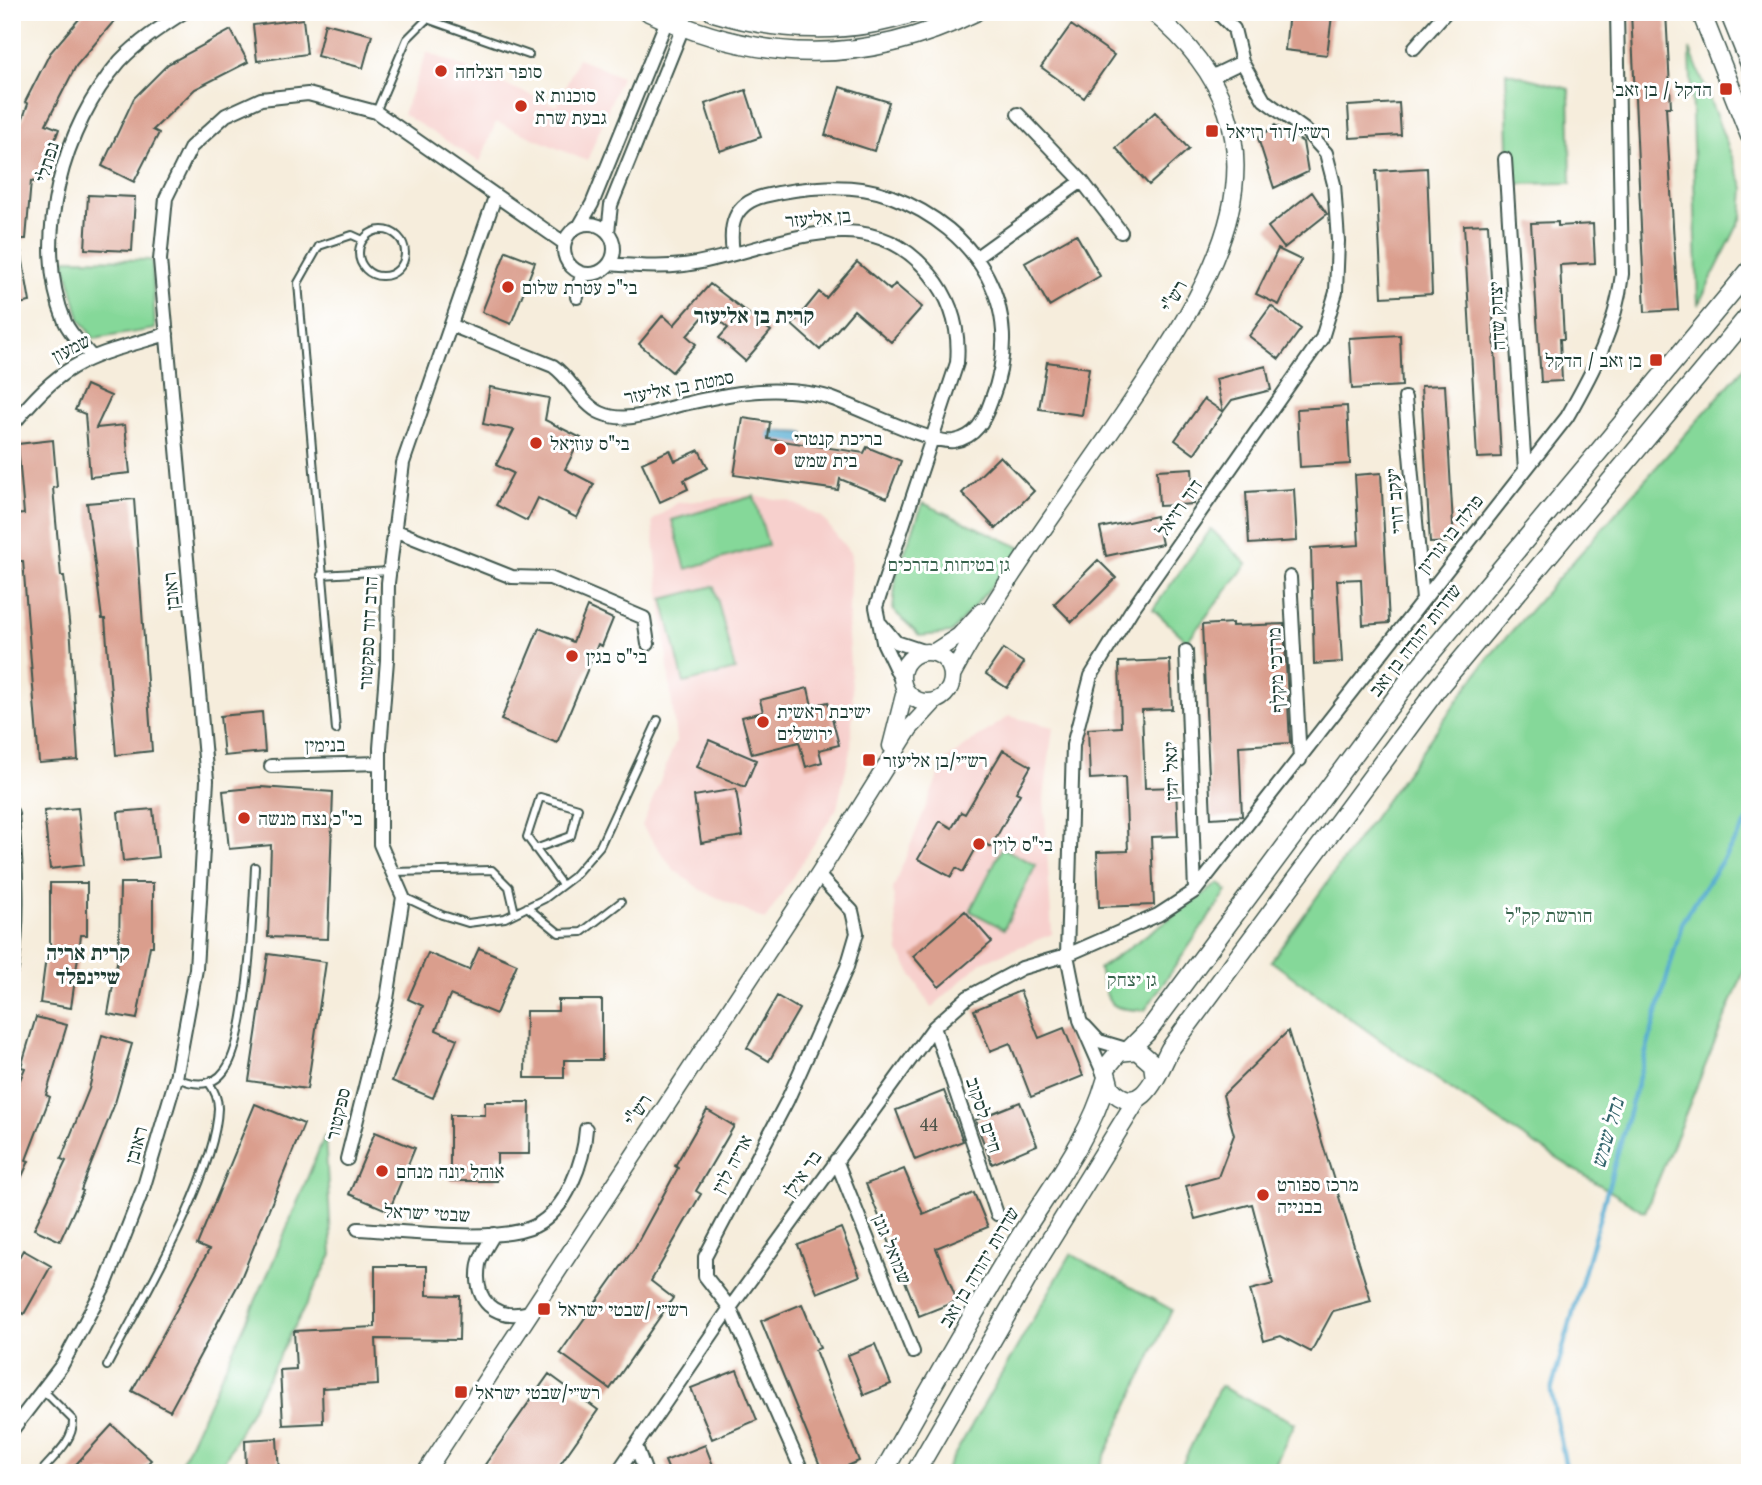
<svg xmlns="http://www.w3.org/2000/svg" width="1762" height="1485" viewBox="0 0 1762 1485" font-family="'Libre Caslon Text','Frank Ruhl Libre',serif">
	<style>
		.built { fill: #f7d0cd }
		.green { fill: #85d899; stroke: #528a66; stroke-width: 2 }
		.water { fill: #55acd2; stroke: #3a7483; stroke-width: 2 }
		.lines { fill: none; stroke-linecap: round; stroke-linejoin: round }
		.stream { stroke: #55acd2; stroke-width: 4.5 }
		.building { fill: #da9e8d }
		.service-casing { stroke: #3f574d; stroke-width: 10 }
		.minor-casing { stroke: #3f574d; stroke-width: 16 }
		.tertiary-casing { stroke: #3f574d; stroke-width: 19 }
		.secondary-casing { stroke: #3f574d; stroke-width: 21 }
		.service { stroke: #fff; stroke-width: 6 }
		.minor { stroke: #fff; stroke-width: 12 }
		.tertiary { stroke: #fff; stroke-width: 16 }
		.secondary { stroke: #fff; stroke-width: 18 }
		.poi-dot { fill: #c8321e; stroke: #fff; stroke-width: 2.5 }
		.labels { text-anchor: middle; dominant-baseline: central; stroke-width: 6; stroke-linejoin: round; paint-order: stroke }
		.number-label { font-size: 16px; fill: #4e554a }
		.poi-label { font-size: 19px; fill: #1f3d34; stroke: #fff; text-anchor: start }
		.street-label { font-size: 19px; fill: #1f3d34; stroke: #fff }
		.park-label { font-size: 19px; fill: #38644d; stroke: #fff }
		.neighbourhood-label { font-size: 21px; font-weight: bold; fill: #1f3d34; stroke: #fff }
		.water-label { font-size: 21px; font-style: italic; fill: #32646b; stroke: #fff }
	</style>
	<rect width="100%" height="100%" fill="#fff"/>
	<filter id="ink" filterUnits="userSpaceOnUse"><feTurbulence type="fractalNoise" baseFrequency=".0143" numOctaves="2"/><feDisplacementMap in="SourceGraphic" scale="14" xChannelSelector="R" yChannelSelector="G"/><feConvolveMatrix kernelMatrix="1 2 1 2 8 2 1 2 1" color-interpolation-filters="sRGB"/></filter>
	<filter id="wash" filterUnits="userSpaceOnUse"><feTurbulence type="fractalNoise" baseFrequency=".00686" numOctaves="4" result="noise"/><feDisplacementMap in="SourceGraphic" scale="28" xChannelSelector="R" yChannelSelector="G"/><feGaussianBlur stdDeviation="1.57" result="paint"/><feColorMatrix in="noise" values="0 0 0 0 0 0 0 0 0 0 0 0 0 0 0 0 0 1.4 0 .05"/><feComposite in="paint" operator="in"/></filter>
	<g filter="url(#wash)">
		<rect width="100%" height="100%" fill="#f6eddc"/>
		<!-- built -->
		<path class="built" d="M427 52 557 106 578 58 621 77 587 161 496 122 480 162 403 114Z
			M750 495 789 501 822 517 851 554 848 636 853 703 851 747 837 808 765 920 701 890 673 869 642 826 676 741 652 521 677 503Z
			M1009 716 1053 727 1044 798 1052 934 982 962 931 1008 899 952 893 889 944 761Z"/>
		<!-- green -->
		<path class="green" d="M1690 49 1744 188 1742 217 1698 305Z
			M1506 72 1569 89 1571 183 1509 184Z
			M64 259 152 260 155 329 94 339 80 319Z
			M1750 361V957L1645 1212C1515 1136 1392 1050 1271 961L1488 658Z
			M754 496 768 545 686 569 672 520Z
			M923 503 1024 549 951 633 920 636 893 610 896 575Z
			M1211 529 1247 564 1187 641 1153 609Z
			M714 586 735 670 684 683 663 599Z
			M1002 848 1036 865 1004 929 970 911Z
			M1219 883 1227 891 1145 1010C1106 1010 1109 1004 1099 969Z
			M325 1135 332 1255 218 1473H173L181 1463 270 1269Z
			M1071 1254 1172 1310 1097 1473H944Z
			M1220 1386 1295 1423 1271 1473H1178Z"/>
		<!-- water -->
		<path class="water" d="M757 430 805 433 803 468 755 465Z"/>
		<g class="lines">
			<!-- stream -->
			<path class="stream" d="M1567 1473 1551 1391 1683 920 1750 818"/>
		</g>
		<g id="blocks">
			<!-- building -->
			<path class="building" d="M85 12H105L115 20 76 66 46 124 59 129 39 183 31 181 26 239H19L30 302 12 305V239H19L12 238V148L28 104 25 102 50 53Z
				M1289 12 1332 16 1327 55 1285 50Z
				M1631 12H1666L1671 107H1666L1678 310 1645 312Z
				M303 19 307 54 257 61 253 25Z
				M325 23 372 35 363 68 317 56Z
				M1071 25 1114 55 1084 98 1041 67Z
				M231 30 248 62 195 89 153 130 159 133 134 182 102 166 134 98 168 64Z
				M840 87 889 102 874 151 825 135Z
				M746 90 761 137 720 151 705 104Z
				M1399 103 1401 135 1350 138 1348 106Z
				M1155 112 1189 149 1149 185 1116 148Z
				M1275 125 1303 142 1308 172 1274 188 1258 138Z
				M1427 168 1432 294 1382 297 1376 171Z
				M1312 192 1327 214 1284 248 1268 227Z
				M88 195 135 197 132 251 85 249Z
				M1558 222V226L1593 224 1595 263 1560 265 1564 339H1560L1562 381 1541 382 1531 223Z
				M1488 224 1501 457 1477 458 1464 225Z
				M1076 234 1100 276 1049 306 1025 263Z
				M1278 249 1301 260 1279 305 1256 294Z
				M506 251 535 262 511 324 482 312Z
				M857 262 890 290 895 284 922 307 891 342 854 310 820 350 792 325 819 292 826 298Z
				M710 284 771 331 745 361 719 338 728 328 708 311 687 336 696 344 672 372 639 344 663 315 674 325Z
				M1271 306 1301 329 1279 359 1249 336Z
				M1400 335 1402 386 1352 389 1349 338Z
				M1047 362 1089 368 1082 415 1039 409Z
				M1266 366 1271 390 1232 400 1223 412 1216 379Z
				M86 385 111 396 96 428 125 425 130 473 90 477 85 414 75 410Z
				M1445 385 1454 542 1430 543 1421 386Z
				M490 387 549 398 545 420 581 438 565 469 594 484 577 518 538 498 527 521 496 505 513 473 496 465 514 430 483 424Z
				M1204 399 1223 412 1194 454 1175 440Z
				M1347 406 1350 464 1300 467 1297 409Z
				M743 418 770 422 768 439 864 453 867 447 901 461 887 498 840 479 838 490 734 475Z
				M53 440 57 487 53 488 61 576H64L71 640 78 760 39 763 23 561H18L13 515 24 514 18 444Z
				M670 450 675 461 699 450 708 468 684 480 688 489 660 502 642 463Z
				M1000 456 1034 491 996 529 962 493Z
				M1192 468 1194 504 1159 506 1157 470Z
				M1381 473 1389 623 1363 625 1361 579 1337 580 1342 662 1314 664 1311 548 1359 545 1355 475Z
				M1294 489 1297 541 1249 544 1246 492Z
				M134 499 152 751 116 755 105 619H102L87 503Z
				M1156 516 1162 544 1106 556 1100 528Z
				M1098 560 1116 578 1072 622 1054 604Z
				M587 607 613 619 602 646 598 644 557 743 501 720 539 628 573 642Z
				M1232 623V626L1284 624 1290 743 1239 746 1242 816 1211 818 1202 625Z
				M1003 649 1024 663 1007 688 986 674Z
				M1170 660 1172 709 1142 710 1145 788 1176 787 1178 836 1151 837 1154 905 1099 907 1097 852 1128 851 1125 777 1090 779 1088 729 1121 727 1119 662Z
				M808 688 812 706 828 702 839 745 819 750 822 762 806 767 799 742 752 754 742 717 763 712 760 700Z
				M262 712 265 752 224 756 220 716Z
				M709 740 756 760 745 787 697 767Z
				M1003 750 1031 766 1016 792 1020 794 991 847 980 841 963 872 956 868 951 877 918 859 940 821 952 828 961 812 965 814Z
				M260 787 333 792 328 939 268 937 271 845 229 849 223 791Z
				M736 789 743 836 701 843 694 796Z
				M78 808 84 865 50 869 44 811Z
				M153 809 158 857 123 861 118 812Z
				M50 883H87V935H81L71 1008 40 1003 47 949H50Z
				M120 883H153V946H150L137 1019 108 1014 119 951Z
				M965 911 992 942 939 987 913 956Z
				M479 948 517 964 496 1014 450 995 436 1030 457 1039 433 1098 392 1081 423 1006 408 999 428 953 469 970Z
				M268 954 326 962 307 1089 249 1081Z
				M1020 991 1039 1038 1064 1028 1083 1076 1031 1097 1010 1043 990 1051 974 1010Z
				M777 996 799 1009 769 1061 747 1048Z
				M558 1000H602V1060H564V1078H525L526 1011H558Z
				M36 1017 67 1025 46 1095 50 1097 26 1160 29 1161 12 1198V1099L25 1068 21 1067Z
				M1288 1031 1371 1301 1333 1311 1311 1352 1281 1336 1264 1341 1250 1290 1273 1284 1252 1204 1195 1219 1186 1186 1218 1177 1234 1135 1223 1095Z
				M102 1035 132 1044 115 1103 81 1190 83 1191 60 1241 34 1229 66 1161 61 1159 89 1089Z
				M944 1091 963 1141 915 1160 896 1110Z
				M485 1102H530L529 1154H497V1181H450V1115H485Z
				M1020 1102 1037 1145 992 1164 975 1120Z
				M255 1104 304 1124 239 1283 170 1411 132 1391 209 1250 197 1245Z
				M707 1110 734 1126 696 1191 701 1194 651 1281 673 1298 610 1389 560 1353 635 1247 678 1168 675 1166Z
				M375 1132 415 1148 389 1211 349 1194Z
				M904 1169 923 1214 974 1193 988 1227 936 1248 957 1301 919 1316 866 1184Z
				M841 1228 860 1276 817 1293 798 1245Z
				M23 1250 51 1266 24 1314 12 1307V1270Z
				M375 1266H427V1295L460 1296 459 1340 376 1339 378 1385 322 1388 323 1423 283 1425 280 1370 296 1369 294 1331 375 1327Z
				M802 1304 820 1348 815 1350 859 1461 831 1473H823L761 1321Z
				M875 1344 891 1384 864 1395 848 1355Z
				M737 1370 757 1420 712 1439 691 1388Z
				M549 1374 598 1410 554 1473H494L484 1466Z
				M112 1425 151 1460 139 1473H68Z
				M277 1438 279 1473H246L245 1440Z
				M705 1445 716 1473H670L665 1461Z"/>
		</g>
	</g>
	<g filter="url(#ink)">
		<use href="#blocks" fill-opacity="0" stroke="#3f574d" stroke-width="2"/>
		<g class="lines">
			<!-- service casing -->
			<g class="service-casing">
				<path id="service" d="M376 112 407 39 427 19 529 55
					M359 253a23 23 0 1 1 46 0a23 23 0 1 1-46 0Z
					M321 575 390 571
					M336 730 298 283 319 246 352 235 363 240
					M535 849 571 836 578 808 540 797 527 837 562 885
					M391 872 492 870 509 887 515 913
					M404 897 442 915 468 923 505 918 544 899 573 877 600 846 658 720
					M527 907 559 933 582 932 621 902
					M177 1078C195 1086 213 1087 225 1070 248 1040 253 909 255 867
					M107 1366C140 1303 216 1177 218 1108 218 1098 215 1091 209 1083
					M40 1473C53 1457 74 1441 73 1420L43 1390"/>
			</g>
			<!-- minor casing -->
			<g class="minor-casing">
				<path id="minor" d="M1414 48 1446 12
					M1213 76 1242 62
					M1018 114 1082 181 1121 232
					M1505 159 1525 470
					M564 249a25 25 0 1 1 50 0a25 25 0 1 1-50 0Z
					M580 225 592 204 667 20 674 12
					M608 232 611 205 683 27V12
					M978 256 1082 181
					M609 264C634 266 659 268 684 265 765 255 863 191 930 274 952 300 960 330 957 363L876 607 883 642 901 680
					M577 297 582 273
					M453 326 553 366C571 378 582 405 601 413 628 425 657 410 684 404 716 397 754 388 788 391 802 392 817 393 830 398 856 406 932 445 954 441 976 437 984 421 991 401 1027 308 979 230 890 196 853 182 801 187 764 196 733 204 729 226 733 253
					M91 356C83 346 70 334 65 322 31 240 63 126 120 61 139 41 161 27 184 12
					M1405 398 1423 600
					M12 426C63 359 90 357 167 334
					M394 530 512 577 550 578 644 618 648 644
					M1290 577 1300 760
					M881 624 896 642 926 652
					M1186 651 1195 891
					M271 766 380 763
					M12 813C16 865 20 917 12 969
					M1085 1026 1099 1041 1126 1049
					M934 1027 997 1214
					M1105 1077 1080 1020 1067 955 1073 745 1091 676 1131 611 1322 338 1336 292 1338 241 1334 184 1326 153 1305 130 1264 100 1242 62 1234 29 1217 12
					M347 1159 387 999 403 897 380 844V748L387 660 388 583 403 463 495 197
					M836 1160 913 1352
					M358 1229C402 1231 499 1244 535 1226 567 1210 584 1161 586 1129
					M494 1234C489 1243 481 1254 479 1264 473 1301 494 1321 530 1312
					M12 1430 62 1365 106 1283 144 1186 176 1078 196 969 207 780 160 260 166 198 191 147 226 115 261 99 308 94 376 112 564 243
					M636 1446 646 1473
					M617 1473 730 1308 934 1027 968 997 1022 968 1067 955 1158 915 1195 891 1567 417C1594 370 1616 328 1622 274L1617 12
					M803 1473 730 1308 705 1276V1257L787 1101 847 967 857 933 852 911 818 875"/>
			</g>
			<!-- tertiary casing -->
			<g class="tertiary-casing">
				<path id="tertiary" d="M902 677a25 25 0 1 1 50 0a25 25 0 1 1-50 0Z
					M934 652 959 636 982 611
					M952 675C998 588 1060 507 1115 426 1206 292 1314 145 1152 12
					M891 746 905 691
					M425 1473 818 875 910 728 934 702"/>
			</g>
			<!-- secondary casing -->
			<g class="secondary-casing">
				<path id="secondary" d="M649 12C760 64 865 66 975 12
					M713 12C779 32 850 35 916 12
					M1701 12 1750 136
					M1729 12 1750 64
					M1130 1049 1149 1030 1415 672 1750 270
					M1155 1079 1153 1064 1137 1050 1119 1052 1105 1069 1110 1088C1142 1123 1158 1071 1170 1049L1437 689 1750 314
					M883 1473C927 1395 971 1316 1018 1240 1049 1190 1090 1139 1106 1081
					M915 1473 1041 1255 1138 1098"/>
			</g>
			<!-- service -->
			<use href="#service" class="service"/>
			<!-- minor -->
			<use href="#minor" class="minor"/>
			<!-- tertiary -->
			<use href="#tertiary" class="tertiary"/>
			<!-- secondary -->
			<use href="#secondary" class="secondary"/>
		</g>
	</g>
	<!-- markers -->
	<g class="poi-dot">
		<circle cx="441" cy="71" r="7"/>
		<rect x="1719" y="82" width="14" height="14" rx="3.5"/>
		<circle cx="521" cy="106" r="7"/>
		<rect x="1205" y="124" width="14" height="14" rx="3.5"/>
		<circle cx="508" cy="287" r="7"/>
		<rect x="1649" y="353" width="14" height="14" rx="3.5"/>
		<circle cx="536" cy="443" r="7"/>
		<circle cx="780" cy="449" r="7"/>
		<circle cx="572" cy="656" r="7"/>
		<circle cx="763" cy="722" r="7"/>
		<rect x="862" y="753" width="14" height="14" rx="3.5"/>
		<circle cx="244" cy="818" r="7"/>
		<circle cx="979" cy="844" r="7"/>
		<circle cx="382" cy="1171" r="7"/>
		<circle cx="1263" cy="1195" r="7"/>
		<rect x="537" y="1302" width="14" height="14" rx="3.5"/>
		<rect x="454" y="1385" width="14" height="14" rx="3.5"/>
	</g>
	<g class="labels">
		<!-- number labels -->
		<g class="number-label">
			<text x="929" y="1125">44</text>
		</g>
		<!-- poi labels -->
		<g class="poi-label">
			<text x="455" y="71">סופר הצלחה</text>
			<text x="1712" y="89" text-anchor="end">הדקל / בן זאב</text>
			<text x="535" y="95">סוכנות א<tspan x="535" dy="22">גבעת שרת</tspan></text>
			<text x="1226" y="131">רש״י/דוד רזיאל</text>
			<text x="522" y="287">בי"כ עטרת שלום</text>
			<text x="1642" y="360" text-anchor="end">בן זאב / הדקל</text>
			<text x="794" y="438">בריכת קנטרי<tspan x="794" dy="22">בית שמש</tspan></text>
			<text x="550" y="443">בי"ס עוזיאל</text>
			<text x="586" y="656">בי"ס בגין</text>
			<text x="777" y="711">ישיבת ראשית<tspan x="777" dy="22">ירושלים</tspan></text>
			<text x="883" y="760">רש״י/בן אליעזר</text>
			<text x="258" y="818">בי"כ נצח מנשה</text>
			<text x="993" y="844">בי"ס לוין</text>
			<text x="396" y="1171">אוהל יונה מנחם</text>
			<text x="1277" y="1184">מרכז ספורט<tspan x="1277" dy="22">בבנייה</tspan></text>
			<text x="558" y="1309">רש״י /שבטי ישראל</text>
			<text x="475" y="1392">רש״י/שבטי ישראל</text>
		</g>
		<!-- street labels -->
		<g class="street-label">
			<text transform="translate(47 162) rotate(-73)">נפתלי</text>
			<text transform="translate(818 218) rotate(-5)">בן אליעזר</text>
			<text transform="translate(1174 296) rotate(-61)">רש"י</text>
			<text transform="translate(1497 316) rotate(-93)">יצחק שדה</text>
			<text transform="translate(71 348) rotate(-27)">שמעון</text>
			<text transform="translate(679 387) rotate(-11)">סמטת בן אליעזר</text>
			<text transform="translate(1395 501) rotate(-95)">יעקב דורי</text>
			<text transform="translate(1179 508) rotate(-55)">דוד רזיאל</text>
			<text transform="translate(1450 534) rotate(-52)">פולה בו גוריון</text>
			<text transform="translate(171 591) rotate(-95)">ראובן</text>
			<text transform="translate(368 633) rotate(-87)">הרב דוד ספקטור</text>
			<text transform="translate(1415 640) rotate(-52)">שדרות יהודה בן זאב</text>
			<text transform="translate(1276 670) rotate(-93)">מרדכי מקלף</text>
			<text transform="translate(325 745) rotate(-1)">בנימין</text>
			<text transform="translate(1171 771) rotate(-92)">יגאל ידין</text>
			<text transform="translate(638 1110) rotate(-57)">רש"י</text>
			<text transform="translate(338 1114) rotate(-77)">ספקטור</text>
			<text transform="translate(984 1115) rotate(72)">חיים לסקוב</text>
			<text transform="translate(136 1145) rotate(-74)">ראובן</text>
			<text transform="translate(732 1164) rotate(-62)">אריה לוין</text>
			<text transform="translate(802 1174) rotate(-55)">בר אילן</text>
			<text transform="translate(427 1213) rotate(3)">שבטי ישראל</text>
			<text transform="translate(892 1249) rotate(68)">שמואל גונן</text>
			<text transform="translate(979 1267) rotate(-59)">שדרות יהודה בן זאב</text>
		</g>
		<!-- park labels -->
		<g class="park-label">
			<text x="949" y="564">גן בטיחות בדרכים</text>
			<text x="1549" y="915">חורשת קק"ל</text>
			<text x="1132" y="979">גן יצחק</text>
		</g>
		<!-- neighbourhood labels -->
		<g class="neighbourhood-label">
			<text x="754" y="315">קרית בן אליעזר</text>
			<text x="88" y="952">קרית אריה<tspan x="88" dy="24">שיינפלד</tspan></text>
		</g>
		<!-- water labels -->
		<g class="water-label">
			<text transform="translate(1607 1133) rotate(-74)">נחל שמש</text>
		</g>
	</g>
	<!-- margin -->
	<rect width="1762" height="1485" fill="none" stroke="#fff" stroke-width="42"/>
</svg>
